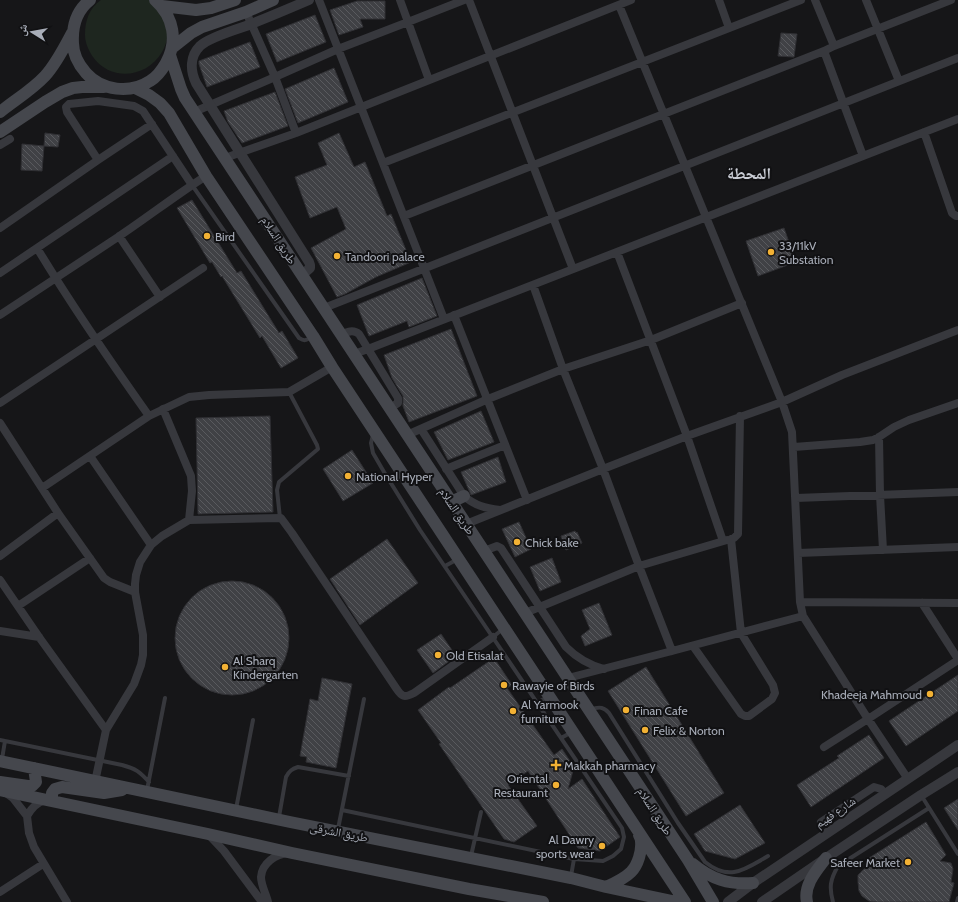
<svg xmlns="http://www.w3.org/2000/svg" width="958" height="902" viewBox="0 0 958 902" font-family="Cabin,'Noto Naskh Arabic',sans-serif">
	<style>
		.grass { fill: #1e261f }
		.building { fill: url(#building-back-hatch); stroke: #303034 }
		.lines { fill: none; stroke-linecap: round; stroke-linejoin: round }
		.service { stroke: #37383d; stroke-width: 4 }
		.minor { stroke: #37383d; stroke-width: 8 }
		.tertiary { stroke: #37383d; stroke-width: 10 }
		.secondary { stroke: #45474d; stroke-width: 12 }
		.poi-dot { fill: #f2b134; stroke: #111113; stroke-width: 1.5 }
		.labels { text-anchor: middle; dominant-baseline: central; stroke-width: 4; stroke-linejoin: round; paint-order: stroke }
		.poi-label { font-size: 12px; fill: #a8adb8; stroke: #111113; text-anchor: start }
		.street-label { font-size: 12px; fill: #a8adb8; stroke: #111113 }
		.district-label { font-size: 16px; font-weight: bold; fill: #c9ccd4; stroke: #111113 }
	</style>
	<defs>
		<pattern id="building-back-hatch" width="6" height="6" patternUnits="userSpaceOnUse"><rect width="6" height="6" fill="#404145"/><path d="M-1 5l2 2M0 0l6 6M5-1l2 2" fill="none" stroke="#595a5e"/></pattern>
	</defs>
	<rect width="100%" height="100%" fill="#161618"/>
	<!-- grass -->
	<path class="grass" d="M101 0H152C161 9 161 12 165 23 165 26 167 29 167 32 168 39 165 47 162 52 147 78 111 82 93 57 89 51 85 43 85 35 85 21 89 8 101 0Z"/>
	<!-- building -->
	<path class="building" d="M357 1H385V19H360L363 27 339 35 330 10Z
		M315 15 326 42 277 62 266 34Z
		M781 33 797 34 794 57H793L778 56Z
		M250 42 260 67 207 87 199 64V61Z
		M334 68 348 102 298 123 285 89Z
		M275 92 288 126 242 143 228 122 224 111Z
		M45 133 60 135 58 147 44 146Z
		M339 133 354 167 365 162 387 216 391 214 411 262 376 277 345 294 337 297 311 248 346 229 337 207 310 218 295 177 327 165 318 143Z
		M22 144 44 146 42 171 21 170Z
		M192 200 237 273 241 271 279 333 282 331 298 358 281 368 262 336 260 338 222 276 221 277 212 262 210 263 177 208Z
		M784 228 796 262 758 276 746 241Z
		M422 278 437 316 409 327 407 321 369 336 357 305Z
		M451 329 477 396 409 422 403 406V396L392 378 384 355Z
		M481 411 494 442 448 460 434 432Z
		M270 416 273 512 198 514 196 418Z
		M352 450 373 483 343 501 323 469Z
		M498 457 506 482 471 495 461 472Z
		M519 522 531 549 515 557 502 529Z
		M575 531 576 533 577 532 582 543 566 550 561 536Z
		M387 539 418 583 360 625 330 579Z
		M552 558 561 582 540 591 530 567Z
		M175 638a57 57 0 1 1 114 0a57 57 0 1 1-114 0Z
		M599 603 612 635 585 646 581 636 590 629 582 610Z
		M441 634 456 656 433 673 417 650Z
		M494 658 512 685 507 688 554 755 562 749 574 767 568 789 582 779 620 837 600 851 578 848 528 771 508 785 537 826 514 842 504 839 439 744 441 743 418 710 449 687 450 688Z
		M646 667 724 793 686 816 608 691Z
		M958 675V711L906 746 889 721Z
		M322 678 352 684 336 768 306 762 307 757 300 756 310 699 318 701Z
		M869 735 884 758 811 807 797 785 839 758 837 756Z
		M958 799V830L944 808Z
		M740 805 765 843 735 859 705 851 694 834Z
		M926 822 946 855 940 861 951 863 953 869 951 882 954 883 949 902H878L869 901 862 896 859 891 858 882V875L864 869 871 865 869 858Z"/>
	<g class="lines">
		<!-- service -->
		<path class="service" d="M192 185 299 338C304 341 306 341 311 337
			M280 518 277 490 279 482 318 449 317 445 289 392
			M445 566 458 559
			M493 637 504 628
			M537 703 549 696
			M591 710C599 706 604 707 609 713L678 823 705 862C730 882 745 869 768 856
			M561 738 572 732
			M0 740 122 765C136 769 139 771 149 782
			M2 759 5 741
			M147 790 165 698
			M921 795 958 854
			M236 809 253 720
			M342 810 574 859 603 861 613 856 621 849 624 837 622 828 420 530 384 472 373 453 371 443 373 435
			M279 817 286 777C289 771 292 769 298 767L349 776
			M338 829 364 699
			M471 856 481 812
			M571 876 574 859
			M833 902C829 887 830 880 838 866L929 808
			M957 902 958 898"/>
		<!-- minor -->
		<path class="minor" d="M319 0 444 319
			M400 0 429 80
			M469 0 573 269
			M719 0 729 28
			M815 0 834 46
			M866 0 899 81
			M619 5 782 402 792 432 800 602 803 616 868 719 908 779
			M246 12 275 77 296 133
			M824 51 863 156
			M194 112 275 77 338 49 408 22 464 0
			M924 132 952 213 956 216H958
			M0 145 10 139
			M225 158 296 133 631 0
			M98 160 67 112 66 107 69 104 98 101 134 106 143 111 192 185
			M383 163 801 0
			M404 216 824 51 834 46 951 0
			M0 228 98 160 152 124
			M119 236 160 297
			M37 248C72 306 110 361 149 416
			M617 252 687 436 723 541
			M0 273 173 156
			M533 285 563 369 603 469 639 566 672 651
			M324 308 958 58
			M0 315C39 289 79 263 118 237 148 217 176 195 206 176
			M454 315 527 500
			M341 334C348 332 353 329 359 334L398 398V403L390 408
			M354 354 368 349 958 119
			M0 403 203 268
			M163 409 191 476 192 491 189 520
			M0 423 58 513 104 578 110 582 135 592
			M421 429 464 496C475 506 486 508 500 510
			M407 435 488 399 563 369 651 340 742 303
			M879 437 880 495 883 550
			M794 447 860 442 873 440 879 437 894 427 909 420 958 403
			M90 456 151 545
			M446 469 505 445
			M42 488 149 416 189 397 209 395 289 392 332 367
			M796 498 958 492
			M466 524 603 469 687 436 782 402 842 375 958 330
			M484 551 497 546 501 548 566 647C577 658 589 665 604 669
			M798 553 958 547
			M0 556 58 513
			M0 580 39 637 106 730
			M800 602 958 603
			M922 603 958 659
			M18 606 90 558
			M525 613 639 566 727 540
			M0 631 39 637
			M693 646 741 714 745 716H749L772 699 775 693 773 685 741 633 731 539 734 538 738 534 740 416
			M568 678 672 651 803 616
			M824 747 868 719 958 660
			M95 782 106 730 134 684 141 665 143 655V635L135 592V584L136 575 140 562 151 545 162 536 189 520 281 518 292 533 396 688C402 697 404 698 414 693L493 637
			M6 793 13 798 27 816 29 833 34 847 67 902
			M27 816C31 809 37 802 45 800
			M821 822 874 787 881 789 885 794
			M208 834 224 851 262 902
			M0 892 43 864
			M268 902C266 894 261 885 261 877 262 863 276 854 288 853"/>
		<!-- tertiary -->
		<path class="tertiary" d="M302 275 310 268V265L309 262 196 83C190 70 190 56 200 46 208 38 234 30 246 26 267 18 288 9 309 0
			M728 902 753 883 958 745
			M762 902 826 858 921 795 958 772"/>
		<!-- secondary -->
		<path class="secondary" d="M90 0C76 11 72 26 73 43 73 55 79 65 86 73 102 91 130 94 150 81 157 77 162 70 166 63 178 41 174 17 155 0
			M162 6 196 10 211 8 235 0
			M172 48 191 33 202 27 246 12 273 0
			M170 55 181 89 185 98 688 860 713 902
			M135 88 149 95 160 103 169 113 206 176 313 336 332 367 685 902
			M0 112C15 100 32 90 45 76 56 64 64 48 72 33
			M0 132 45 102 62 92 73 88 82 87H104
			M451 502 464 496
			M0 761 290 822 571 878 606 887 677 902
			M0 782 28 786H32L36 782 34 768
			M0 790 208 834 292 853 469 889 543 902
			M52 801V793L55 789 62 787 104 793 122 790
			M693 864C711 879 729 885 753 883
			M606 887C615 883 624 879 631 872 638 865 642 851 641 841 641 839 640 837 639 835
			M807 902C803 885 817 870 826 858"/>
	</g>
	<!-- markers -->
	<g class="poi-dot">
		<circle cx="207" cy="236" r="4"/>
		<circle cx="771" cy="252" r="4"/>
		<circle cx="337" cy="256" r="4"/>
		<circle cx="348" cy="476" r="4"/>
		<circle cx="517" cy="542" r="4"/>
		<circle cx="438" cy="655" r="4"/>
		<circle cx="225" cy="667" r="4"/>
		<circle cx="504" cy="685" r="4"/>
		<circle cx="930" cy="694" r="4"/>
		<circle cx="626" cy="710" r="4"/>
		<circle cx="513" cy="711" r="4"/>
		<circle cx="645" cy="730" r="4"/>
		<path d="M554 759h4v4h4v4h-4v4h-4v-4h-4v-4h4z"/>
		<circle cx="556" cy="785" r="4"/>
		<circle cx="602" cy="846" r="4"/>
		<circle cx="908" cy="862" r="4"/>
	</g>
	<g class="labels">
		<!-- poi labels -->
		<g class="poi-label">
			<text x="215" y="236">Bird</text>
			<text x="779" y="245">33/11kV<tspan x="779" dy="14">Substation</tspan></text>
			<text x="345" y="256">Tandoori palace</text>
			<text x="356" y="476">National Hyper</text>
			<text x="525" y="542">Chick bake</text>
			<text x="446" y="655">Old Etisalat</text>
			<text x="233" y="660">Al Sharq<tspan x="233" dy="14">Kindergarten</tspan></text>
			<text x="512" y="685">Rawayie of Birds</text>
			<text x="922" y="694" text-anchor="end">Khadeeja Mahmoud</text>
			<text x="521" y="704">Al Yarmook<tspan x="521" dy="14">furniture</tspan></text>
			<text x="634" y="710">Finan Cafe</text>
			<text x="653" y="730">Felix &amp; Norton</text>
			<text x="564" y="765">Makkah pharmacy</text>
			<text x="548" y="778" text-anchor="end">Oriental<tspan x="548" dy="14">Restaurant</tspan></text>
			<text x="594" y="839" text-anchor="end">Al Dawry<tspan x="594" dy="14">sports wear</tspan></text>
			<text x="900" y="862" text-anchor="end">Safeer Market</text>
		</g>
		<!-- street labels -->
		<g class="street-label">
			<text transform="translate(279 240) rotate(57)">طريق السلام</text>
			<text transform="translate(457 511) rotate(56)">طريق السلام</text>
			<text transform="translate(655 811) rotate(57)">طريق السلام</text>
			<text transform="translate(835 812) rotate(-34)">شارع فهيم</text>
			<text transform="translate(339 832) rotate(11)">طريق الشرقى</text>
		</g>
		<!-- district labels -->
		<g class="district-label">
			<text x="749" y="173">المحطة</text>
		</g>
	</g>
	<!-- north arrow -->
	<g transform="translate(32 32) rotate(281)" stroke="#111113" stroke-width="3" paint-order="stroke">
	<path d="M0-3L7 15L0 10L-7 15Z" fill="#a8adb8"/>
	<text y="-6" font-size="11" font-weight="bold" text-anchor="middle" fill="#a8adb8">ش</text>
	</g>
</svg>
